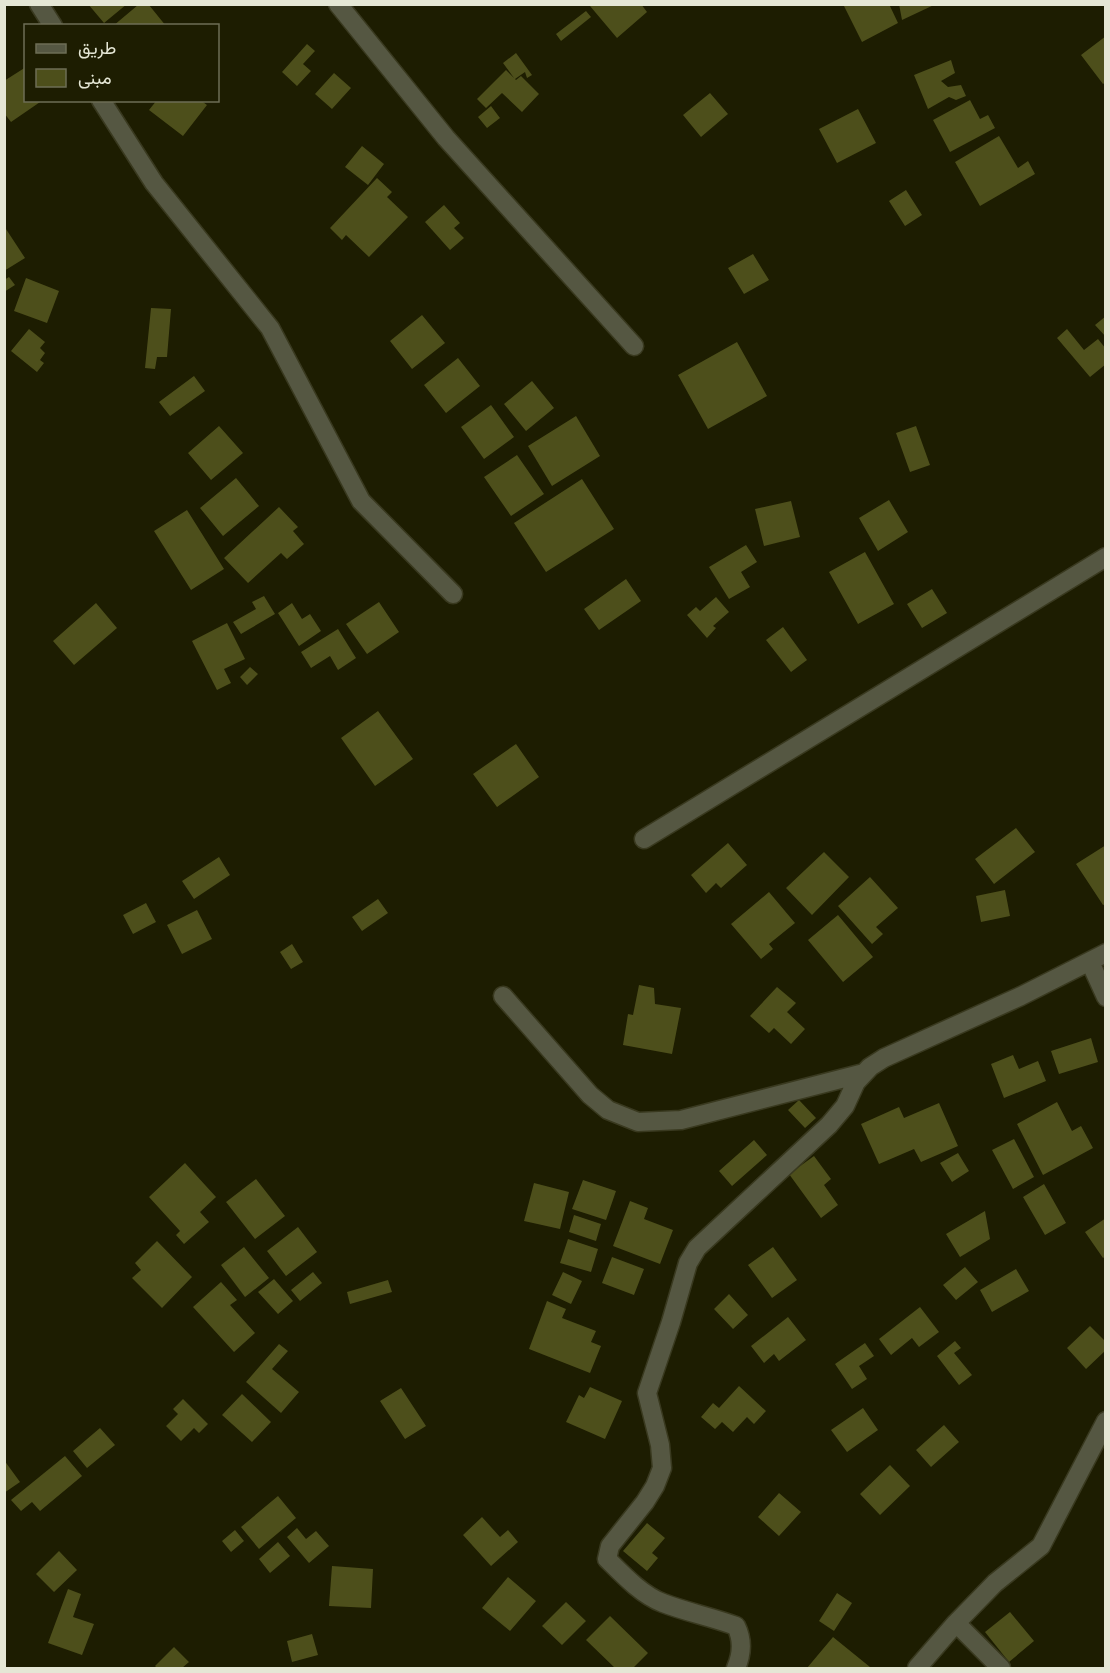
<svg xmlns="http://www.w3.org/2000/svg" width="1110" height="1673" viewBox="0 0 1110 1673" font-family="Manrope,Vazirmatn,sans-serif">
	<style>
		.building { fill: #4d4f1b }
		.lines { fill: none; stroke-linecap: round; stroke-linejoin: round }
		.street-casing { stroke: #39391f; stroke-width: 21 }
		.street { stroke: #555742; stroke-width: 18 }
	</style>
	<rect width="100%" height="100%" fill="#1d1d01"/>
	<!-- building -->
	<path class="building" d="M88 4H127L104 23Z
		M592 4H641L647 12 617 38 590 6Z
		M843 4H889L898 23 862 42Z
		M899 4H936L902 20Z
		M138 5H149L166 26H113Z
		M586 11 591 17 561 41 556 34Z
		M1106 36V82L1103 84 1081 55Z
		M307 44 315 51 303 64 311 71 297 86 282 72Z
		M516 53 532 75 527 78 525 72 515 79 516 80 521 76 539 94 522 112 502 93 486 108 477 99 506 70 514 78 503 63Z
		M951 60 955 73 941 81 948 87 961 85 966 96 956 100 949 97 928 109 914 75Z
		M26 67V100H43L11 122 4 113V81Z
		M334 73 351 88 332 109 315 94Z
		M710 93 728 114 701 137 683 115Z
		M157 100H200L207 105 183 136 149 110Z
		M970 100 980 119 988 115 995 128 950 152 933 120Z
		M491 106 500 118 487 128 478 117Z
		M858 109 876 143 837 163 819 129Z
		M999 136 1018 168 1028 161 1035 174 980 206 955 162Z
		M362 146 384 164 368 185 345 167Z
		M377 178 392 192 387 197 408 217 369 257 346 235 342 240 330 228Z
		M906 190 922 215 905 226 889 201Z
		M444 205 460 223 454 228 464 238 450 250 425 222Z
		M4 226 25 258 4 271Z
		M753 254 769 280 744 294 728 268Z
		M9 277 15 285 4 292V280Z
		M26 278 59 291 47 323 14 311Z
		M151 308 171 309 167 357H157L155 369 145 368Z
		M422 315 445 343 412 369 390 341Z
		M1106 316V337L1095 325Z
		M29 329 45 342 40 348 45 353 40 360 44 363 37 372 11 351Z
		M1067 329 1084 350 1098 339 1106 349V364L1090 377 1057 338Z
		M737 342 767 396 708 429 678 375Z
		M458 358 480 386 446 413 424 385Z
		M194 376 205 391 170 416 159 402Z
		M532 381 554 408 526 431 504 404Z
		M491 405 514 437 484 459 461 427Z
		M576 416 600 456 552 486 528 446Z
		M219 426 243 453 211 480 188 453Z
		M916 426 930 465 910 472 896 433Z
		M517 455 544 494 511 516 484 477Z
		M236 478 259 506 223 536 200 508Z
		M582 479 614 529 546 572 514 523Z
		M889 500 908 532 878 551 859 518Z
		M791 501 800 537 764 546 755 509Z
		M279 507 298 527 293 531 304 544 287 559 281 553 248 583 224 558Z
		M187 510 224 569 191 590 154 531Z
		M746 545 757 562 741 572 750 587 729 599 709 567Z
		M865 552 894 604 858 624 829 572Z
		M626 579 641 601 599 630 584 609Z
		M932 589 947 613 922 628 907 604Z
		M264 596 275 614 241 634 233 622 256 609 252 602Z
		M716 597 729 612 713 626 716 628 707 638 687 615 696 607 700 611Z
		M379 602 399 632 367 654 346 624Z
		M96 603 117 628 74 665 53 641Z
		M292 603 302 619 310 614 321 631 299 646 278 613Z
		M227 623 245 659 224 669 231 683 217 690 192 641Z
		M783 627 807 660 791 672 766 640Z
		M338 629 356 658 338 670 330 656 311 668 301 652Z
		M250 667 258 674 247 685 240 677Z
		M378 711 413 759 375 786 341 738Z
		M516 744 539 777 497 807 473 774Z
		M1016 828 1035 852 994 884 975 859Z
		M728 843 747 865 721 888 716 883 706 893 691 875Z
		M1106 845V904L1103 905 1076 864Z
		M824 852 849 877 812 915 786 888Z
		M219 857 230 875 194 899 182 881Z
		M870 877 898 908 876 927 883 934 872 944 838 906Z
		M1005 890 1010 916 981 922 976 896Z
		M769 892 795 923 769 944 773 949 761 959 731 924Z
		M378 899 388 913 362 931 352 917Z
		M146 903 156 922 133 934 123 915Z
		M197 910 212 939 182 954 167 925Z
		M838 915 873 957 843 982 808 940Z
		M292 944 303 962 291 969 280 952Z
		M639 985 654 988 655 1004 681 1008 672 1054 623 1045 628 1014 633 1015Z
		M777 987 796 1003 787 1012 805 1029 791 1044 774 1028 769 1033 750 1016Z
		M1091 1038 1098 1062 1059 1074 1051 1051Z
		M1013 1055 1019 1069 1038 1061 1046 1081 1004 1098 991 1064Z
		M799 1100 816 1118 805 1128 788 1110Z
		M1057 1102 1072 1131 1081 1126 1093 1148 1043 1175 1017 1124Z
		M939 1103 958 1146 921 1162 914 1149 879 1164 861 1124 899 1107 904 1118Z
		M1014 1139 1034 1177 1013 1189 992 1150Z
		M754 1140 767 1155 732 1186 719 1171Z
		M958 1153 969 1171 952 1182 940 1163Z
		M814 1156 831 1179 824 1185 838 1205 821 1218 789 1174Z
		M185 1163 216 1197 200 1212 209 1222 184 1244 176 1235 180 1231 149 1197Z
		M256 1179 285 1216 255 1239 226 1202Z
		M583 1180 616 1191 606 1220 572 1209Z
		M534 1183 569 1192 560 1229 524 1221Z
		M1044 1184 1066 1223 1045 1235 1023 1197Z
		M630 1201 648 1208 644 1219 673 1230 660 1264 613 1246Z
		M985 1211 990 1239 960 1257 946 1234Z
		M574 1215 601 1224 596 1241 569 1232Z
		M1106 1218V1256L1103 1258 1085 1232Z
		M298 1227 317 1252 286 1276 267 1251Z
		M568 1239 598 1249 591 1272 560 1263Z
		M157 1241 192 1277 162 1308 132 1278 141 1270 135 1263Z
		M244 1247 269 1278 245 1297 221 1265Z
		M773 1247 797 1280 772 1298 748 1265Z
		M612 1257 644 1269 634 1295 602 1283Z
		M965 1267 978 1282 956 1300 943 1285Z
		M1016 1269 1029 1291 992 1312 980 1290Z
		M313 1272 322 1283 300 1301 291 1290Z
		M563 1272 582 1281 571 1304 552 1295Z
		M274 1279 293 1301 278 1314 258 1292Z
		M388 1280 392 1292 350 1304 347 1292Z
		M221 1282 237 1300 230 1305 255 1333 234 1352 193 1307Z
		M729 1294 748 1315 733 1329 714 1309Z
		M547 1301 566 1309 562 1318 596 1331 591 1342 601 1346 590 1373 529 1349Z
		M920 1307 939 1332 919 1347 912 1338 891 1355 879 1339Z
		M788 1317 806 1340 779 1361 774 1354 764 1363 751 1346Z
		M1090 1326 1106 1342V1350L1086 1369 1067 1348Z
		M955 1341 961 1348 954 1353 972 1375 959 1385 937 1356Z
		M865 1343 874 1356 859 1366 867 1379 852 1389 835 1364Z
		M279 1344 288 1351 272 1369 299 1392 281 1413 246 1382Z
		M739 1386 766 1411 754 1424 747 1417 733 1432 722 1422 715 1429 701 1417 713 1403 719 1408Z
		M590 1387 622 1401 605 1439 566 1422 579 1395 584 1398Z
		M401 1388 426 1426 405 1439 380 1401Z
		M242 1394 271 1422 252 1442 222 1415Z
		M183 1399 208 1424 199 1433 194 1428 181 1441 166 1426 178 1414 173 1409Z
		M863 1408 878 1430 847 1452 831 1430Z
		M944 1425 959 1442 931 1467 916 1450Z
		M100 1428 115 1445 87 1468 73 1451Z
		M65 1456 82 1476 40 1511 32 1502 21 1511 11 1500Z
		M4 1460 20 1482 4 1493Z
		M890 1465 910 1486 880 1515 860 1494Z
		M779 1493 801 1512 779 1536 758 1517Z
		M278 1496 296 1518 259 1549 241 1527Z
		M482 1517 500 1537 508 1530 518 1542 491 1566 463 1535Z
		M647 1523 665 1538 652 1553 658 1558 647 1571 623 1551Z
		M297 1528 306 1539 316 1531 329 1546 309 1563 287 1537Z
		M235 1530 244 1541 231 1552 222 1541Z
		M278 1542 290 1556 270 1573 259 1559Z
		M59 1551 77 1570 54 1592 36 1574Z
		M332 1566 373 1569 371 1608 329 1606Z
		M508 1577 536 1601 510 1631 482 1608Z
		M68 1589 81 1594 73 1617 94 1624 82 1655 48 1643Z
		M837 1593 852 1603 834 1631 819 1621Z
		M566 1602 586 1621 562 1645 542 1626Z
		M1010 1612 1034 1641 1009 1662 985 1632Z
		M610 1616 648 1653 633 1668H615L586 1640Z
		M312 1634 318 1655 292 1662 287 1641Z
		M833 1637 870 1667 869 1668H807Z
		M174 1647 189 1662 182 1668H157L155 1666Z"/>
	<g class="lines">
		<!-- street casing -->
		<g class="street-casing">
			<path id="street" d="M39 4 53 26
				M338 4 446 138 634 346
				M101 100 154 183 270 328 361 501 453 594
				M644 839 1106 557
				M1090 962 1106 997
				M503 996 590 1095 608 1110 638 1122 681 1120 864 1073
				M956 1623 1001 1668
				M736 1668C742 1654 743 1640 736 1626 712 1617 686 1612 663 1603 642 1595 623 1575 607 1559L610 1546 645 1502 655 1486 662 1468 660 1445 647 1393 671 1322 688 1263 697 1248 829 1125 845 1106 856 1082 870 1067 884 1058 1021 996 1106 953
				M917 1668 956 1623 995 1583 1041 1546 1106 1421"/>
		</g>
		<!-- street -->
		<use href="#street" class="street"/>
	</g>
	<!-- border -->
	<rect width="1110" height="1673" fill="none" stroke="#e5e7d5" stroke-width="12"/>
	<!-- legend -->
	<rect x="24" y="24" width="195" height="78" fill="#1d1d01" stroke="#6d6e56" stroke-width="1.5"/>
	<rect x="36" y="44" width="30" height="9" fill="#555742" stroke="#6d6e56" stroke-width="1.5"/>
	<text x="78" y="54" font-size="18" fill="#e5e7d5">طريق</text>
	<rect x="36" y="69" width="30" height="18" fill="#4d4f1b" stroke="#6d6e56" stroke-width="1.5"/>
	<text x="78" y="84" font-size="18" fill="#e5e7d5">مبنى</text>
</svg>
